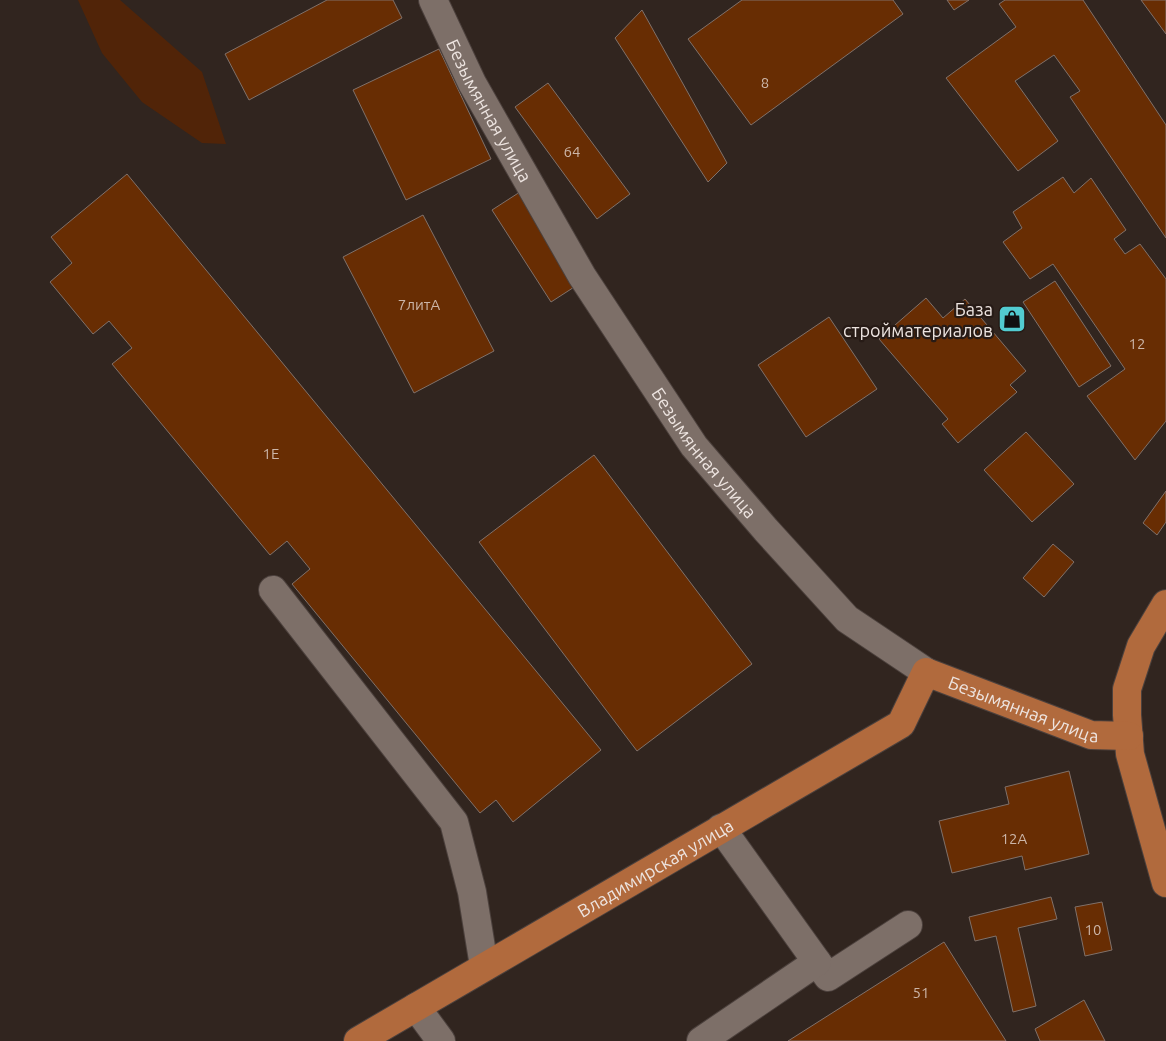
<svg xmlns="http://www.w3.org/2000/svg" width="1166" height="1041" viewBox="0 0 1166 1041" font-family="Ubuntu,sans-serif">
	<style>
		.green { fill: #512408 }
		.building { fill: #682d03; stroke: #80716a }
		.lines { fill: none; stroke-linecap: round; stroke-linejoin: round }
		.minor-casing { stroke: #4c413d; stroke-width: 30 }
		.major-casing { stroke: #4c413d; stroke-width: 30 }
		.minor { stroke: #7d6f68; stroke-width: 28 }
		.major { stroke: #b16a3d; stroke-width: 28 }
		.labels { text-anchor: middle; dominant-baseline: central; stroke-width: 4.5; stroke-linejoin: round; paint-order: stroke }
		.number-label { font-size: 15px; fill: #ccb6a9 }
		.street-label { font-size: 18px; fill: #ede4e0; stroke: #271b16 }
		.poi-label { font-size: 18px; fill: #ede4e0; stroke: #271b16; text-anchor: end }
	</style>
	<rect width="100%" height="100%" fill="#31251f"/>
	<!-- green -->
	<path class="green" d="M78 0H120L202 72 226 144 202 143 142 102 102 53Z"/>
	<!-- building -->
	<path class="building" d="M327 0H393L402 18 249 100 225 54Z
		M742 0H893L903 14 751 125 688 39Z
		M947 0H969L954 10Z
		M1005 0H1083L1166 125V238L1070 97 1080 91 1054 55 1015 81 1058 141 1018 171 946 78 1016 27 999 4Z
		M1141 0H1166V34Z
		M642 10 727 163 708 182 615 38Z
		M439 49 491 159 406 200 353 90Z
		M548 83 630 194 597 219 515 107Z
		M127 174 601 750 513 822 496 800 480 813 292 584 310 569 287 541 270 555 112 364 132 348 109 321 93 334 50 282 72 263 51 237Z
		M1063 177 1074 193 1091 178 1126 230 1114 239 1125 254 1140 244 1166 279V421L1135 460 1087 396 1125 369 1053 264 1030 279 1003 242 1022 228 1013 212Z
		M523 190 582 282 551 302 492 210Z
		M423 215 494 351 414 393 343 257Z
		M1055 281 1111 366 1079 387 1023 302Z
		M926 298 943 318 965 299 1026 371 1010 385 1017 392 958 443 942 424 948 419 879 339Z
		M829 317 877 389 806 437 758 365Z
		M1026 432 1074 484 1032 522 984 470Z
		M594 455 752 664 637 751 479 542Z
		M1166 491V522L1157 535 1143 523Z
		M1053 544 1074 562 1044 597 1023 578Z
		M1069 771 1089 854 1025 870 1022 856 952 873 939 821 1009 804 1005 787Z
		M1051 897 1057 919 1018 928 1036 1006 1013 1012 996 936 975 941 969 917Z
		M1102 902 1112 950 1085 956 1075 907Z
		M944 942 1006 1041H788Z
		M1084 1000 1105 1041H1040L1035 1029Z"/>
	<g class="lines">
		<!-- minor casing -->
		<g class="minor-casing">
			<g id="minor">
				<path id="s1" d="M433 0 472 83 582 276 694 446 766 530 847 619 926 672"/>
				<path d="M273 590 454 822 472 892 484 966"/>
				<path d="M817 962 828 977 908 925"/>
				<path d="M416 1007 441 1041"/>
				<path d="M701 1041 817 962 721 828"/>
			</g>
		</g>
		<!-- major casing -->
		<g class="major-casing">
			<g id="major">
				<path d="M1166 604 1141 646 1127 689V715L1130 754 1166 883"/>
				<path id="s2" d="M358 1041 901 724 926 672 1091 735 1129 736"/>
			</g>
		</g>
		<!-- minor -->
		<use href="#minor" class="minor"/>
		<!-- major -->
		<use href="#major" class="major"/>
	</g>
	<!-- icons -->
	<defs>
		<g id="shop-square" transform="scale(1.4375)"><rect x="-9" y="-9" width="18" height="18" rx="4" fill="#52ccd1" stroke="#271b16"/><path d="M-5-2.5h2.3a2.7 3.5 0 0 1 5.4 0H5L5.5 6h-11ZM-1.5-2.5h3a1.5 2.3 0 0 0-3 0Z" fill="#111"/></g>
	</defs>
	<g fill-rule="evenodd">
		<use href="#shop-square" x="1012" y="319"/>
	</g>
	<g class="labels">
		<!-- number labels -->
		<g class="number-label">
			<text x="765" y="82">8</text>
			<text x="572" y="151">64</text>
			<text x="419" y="304">7литА</text>
			<text x="1137" y="343">12</text>
			<text x="271" y="453">1Е</text>
			<text x="1014" y="838">12А</text>
			<text x="1093" y="929">10</text>
			<text x="921" y="992">51</text>
		</g>
		<!-- street labels -->
		<g class="street-label">
			<text stroke="none"><textPath href="#s1" startOffset="124">Безымянная улица</textPath></text>
			<text stroke="none"><textPath href="#s1" startOffset="529">Безымянная улица</textPath></text>
			<text stroke="none"><textPath href="#s2" startOffset="791">Безымянная улица</textPath></text>
			<text stroke="none"><textPath href="#s2" startOffset="344">Владимирская улица</textPath></text>
		</g>
		<!-- poi labels -->
		<g class="poi-label">
			<text x="993" y="309">База<tspan x="993" dy="21">стройматериалов</tspan></text>
		</g>
	</g>
</svg>
